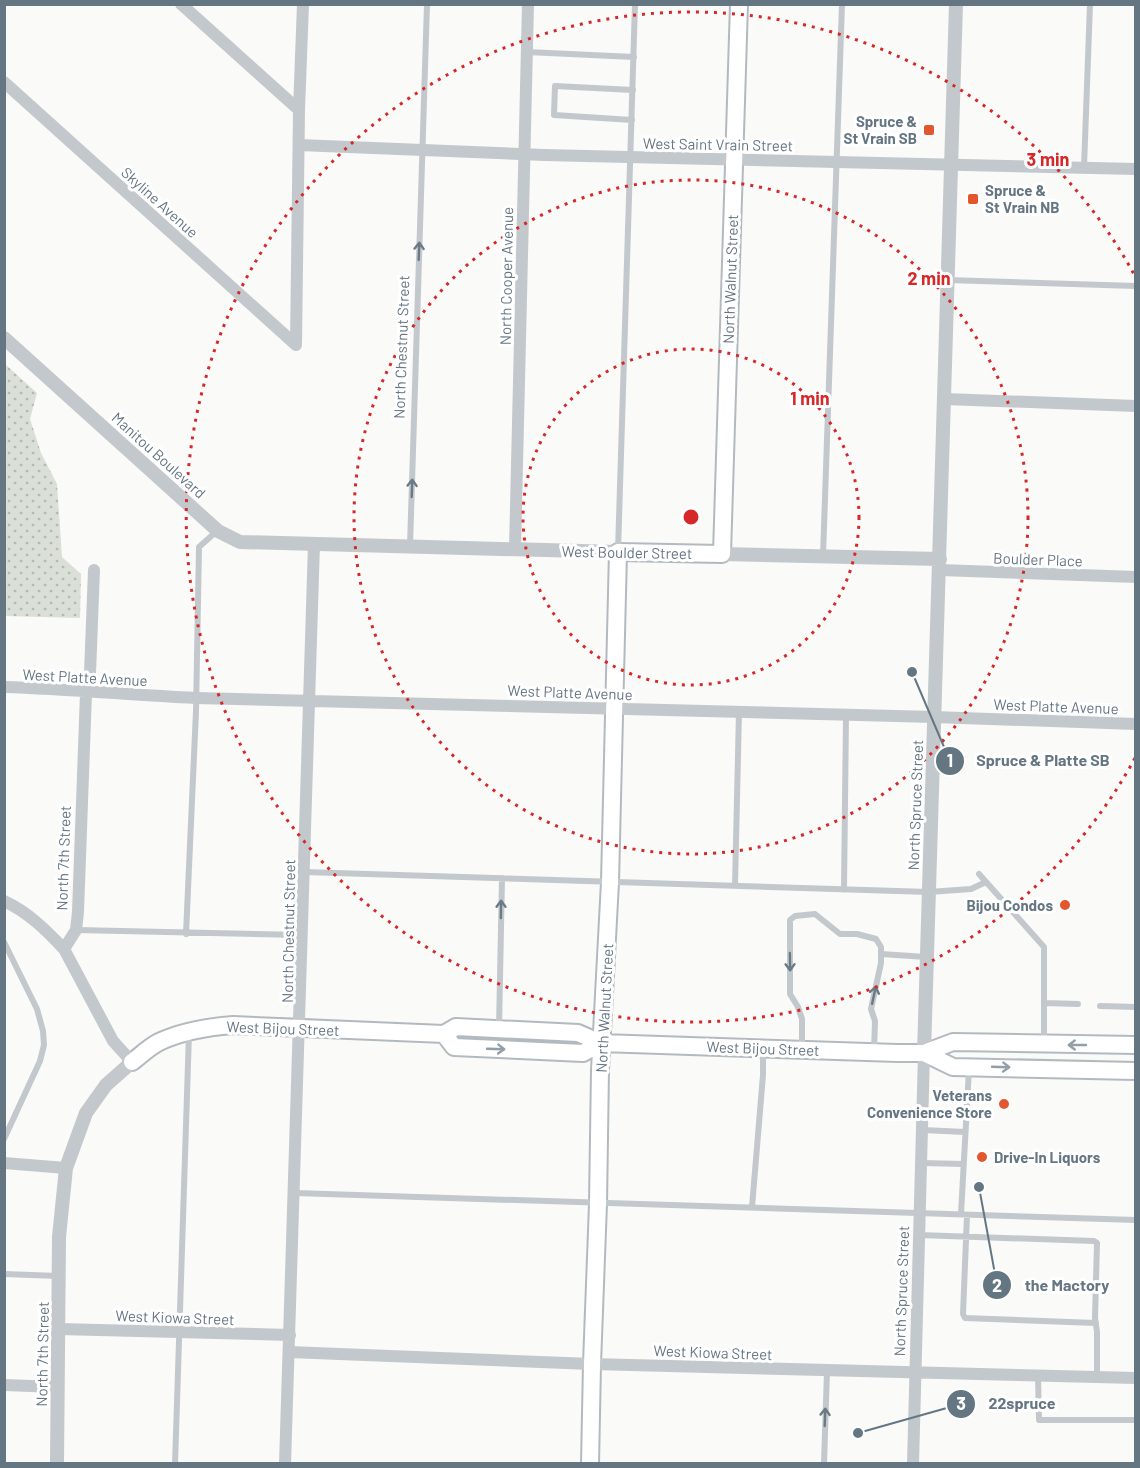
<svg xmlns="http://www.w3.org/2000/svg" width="1140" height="1468" viewBox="0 0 1140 1468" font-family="Barlow,sans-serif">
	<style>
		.grass { fill: url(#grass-dots) }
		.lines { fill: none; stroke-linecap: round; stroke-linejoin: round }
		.secondary-casing { stroke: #b3babf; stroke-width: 20 }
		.service { stroke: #c3c8cc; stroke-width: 6 }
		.minor { stroke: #c3c8cc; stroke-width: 12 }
		.tertiary { stroke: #c3c8cc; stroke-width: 14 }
		.secondary { stroke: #fff; stroke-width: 16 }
		.oneway { stroke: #6a7a87 }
		.oneway2 { stroke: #939fa8 }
		.ring { fill: none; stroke: #d62828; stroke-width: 3; stroke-dasharray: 3 6 }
		.poi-dot { fill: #e4572e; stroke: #fff; stroke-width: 2 }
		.labels { text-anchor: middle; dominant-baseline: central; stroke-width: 6; stroke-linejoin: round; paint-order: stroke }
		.poi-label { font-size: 15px; font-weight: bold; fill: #657683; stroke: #fff; text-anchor: end }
		.street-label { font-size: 15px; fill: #657683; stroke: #fff }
		.centre { fill: #d62828; stroke: #fff; stroke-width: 3 }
		.ring-label { font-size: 18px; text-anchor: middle; font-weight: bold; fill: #d62828; stroke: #fff; stroke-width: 6; stroke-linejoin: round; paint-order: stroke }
		.leader { fill: none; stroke: #657683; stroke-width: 2 }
		.callout-dot { fill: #657683; stroke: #fff; stroke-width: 2 }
		.mark-label { font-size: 18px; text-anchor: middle; font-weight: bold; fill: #fff }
		.callout-label { font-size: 16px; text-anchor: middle; font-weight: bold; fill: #657683; stroke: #fff; stroke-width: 6; stroke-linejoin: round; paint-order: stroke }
	</style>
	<defs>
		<pattern id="grass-dots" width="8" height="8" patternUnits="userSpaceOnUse" patternTransform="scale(1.5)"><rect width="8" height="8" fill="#dadfd7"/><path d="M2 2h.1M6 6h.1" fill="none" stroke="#b4b9b4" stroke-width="1.8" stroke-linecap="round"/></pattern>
	</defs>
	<rect width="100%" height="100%" fill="#fafaf8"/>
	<!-- grass -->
	<path class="grass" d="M5 364 37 393 30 419 41 453 57 484 62 557 81 574 80 618 5 616Z"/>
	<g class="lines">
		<!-- secondary casing -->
		<g class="secondary-casing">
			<path id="secondary" d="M444 1034 454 1047 583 1053 601 1043
				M924 1053 953 1067 1136 1071
				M132 1062C140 1056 149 1047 159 1042 182 1031 208 1027 233 1025L444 1034 456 1027 578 1033 601 1043 897 1053H924L953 1042 1136 1045
				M590 1464 592 1364 598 1204 600 1070 610 882 618 552 722 554 739 4"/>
		</g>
		<!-- service -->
		<path class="service" d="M527 52 634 57
			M632 120 554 115 555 86 633 90
			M1084 167 1090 4
			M948 280 1136 286
			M410 546 427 4
			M618 551 635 4
			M823 556 842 4
			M304 872 929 892 971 889 986 882
			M979 874 1044 947V1041
			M735 886 739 712
			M844 890 846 715
			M76 930 302 935
			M186 934 196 711 199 547 217 531
			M4 942 37 1009 43 1031 44 1045 40 1061 4 1139
			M881 954 926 957
			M1044 1003 1078 1004
			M1100 1006 1136 1007
			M499 1028 502 878
			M802 1050V1019L798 1007 790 994V920L795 916 815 914 840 934H857L876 939 881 947V963L871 1009 875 1021 874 1052
			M923 1130 965 1132
			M921 1163 963 1164
			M295 1193 1136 1220
			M752 1207 763 1075V1049
			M961 1214 969 1069
			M967 1215 963 1314 965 1318 1096 1323
			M919 1235 1094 1241 1097 1243 1095 1318 1097 1332V1377
			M4 1274 58 1276
			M1038 1376 1039 1420H1136
			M175 1464 189 1033
			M824 1464 827 1371"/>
		<!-- minor -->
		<path class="minor" d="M181 4 299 110
			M4 82 296 345
			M299 145 544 155 1136 169
			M296 345 299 110 303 4
			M945 399 1136 406
			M515 549 528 4
			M94 570 90 673 86 693 78 912 76 930 64 949 113 1041 132 1062
			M940 570 1136 577
			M4 687C69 689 132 695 196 698L934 717 1136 724
			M4 901C28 912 46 930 64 949
			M4 1163 66 1168
			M59 1329 290 1335
			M289 1352 592 1364 1136 1378
			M4 1385 58 1387
			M285 1464 314 544
			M913 1464 924 1053"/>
		<!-- tertiary -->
		<path class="tertiary" d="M4 338 218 531 240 542 618 552
			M722 554 940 559
			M924 1053 956 4
			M57 1464 59 1237 66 1168 86 1113 106 1085 132 1062"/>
		<!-- secondary -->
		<use href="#secondary" class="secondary"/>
	</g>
	<!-- one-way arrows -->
	<defs><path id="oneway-shaft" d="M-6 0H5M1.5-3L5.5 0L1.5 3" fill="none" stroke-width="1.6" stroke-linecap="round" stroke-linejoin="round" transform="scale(1.5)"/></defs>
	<g class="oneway">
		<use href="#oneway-shaft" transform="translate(419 251) rotate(-88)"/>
		<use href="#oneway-shaft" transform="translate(412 488) rotate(-88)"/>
		<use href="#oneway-shaft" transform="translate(501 909) rotate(-89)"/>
		<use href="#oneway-shaft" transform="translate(790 962) rotate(89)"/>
		<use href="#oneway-shaft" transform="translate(874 995) rotate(-78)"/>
		<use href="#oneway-shaft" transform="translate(825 1417) rotate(-88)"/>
	</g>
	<g class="oneway2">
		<use href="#oneway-shaft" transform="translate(1077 1045) rotate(-180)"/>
		<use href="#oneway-shaft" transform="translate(496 1049) rotate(2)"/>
		<use href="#oneway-shaft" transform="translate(1001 1067) rotate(2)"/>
	</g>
	<!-- distance rings -->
	<g class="ring">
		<circle cx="691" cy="517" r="168"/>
		<circle cx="691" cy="517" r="337"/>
		<path d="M1135 758A505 505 0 1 1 1135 276"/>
	</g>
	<!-- markers -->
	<g class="poi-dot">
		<rect x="923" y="124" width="12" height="12" rx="3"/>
		<rect x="967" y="193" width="12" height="12" rx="3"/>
		<circle cx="1065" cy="905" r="6"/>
		<circle cx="1004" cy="1104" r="6"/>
		<circle cx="982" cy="1157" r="6"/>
	</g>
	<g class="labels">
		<!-- poi labels -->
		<g class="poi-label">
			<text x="917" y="121">Spruce &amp;<tspan x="917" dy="17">St Vrain SB</tspan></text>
			<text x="985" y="190" text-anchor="start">Spruce &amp;<tspan x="985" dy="17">St Vrain NB</tspan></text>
			<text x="1053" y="905">Bijou Condos</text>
			<text x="992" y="1095">Veterans<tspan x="992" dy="17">Convenience Store</tspan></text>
			<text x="994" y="1157" text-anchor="start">Drive-In Liquors</text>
		</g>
		<!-- street labels -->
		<g class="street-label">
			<text transform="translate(718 144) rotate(1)">West Saint Vrain Street</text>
			<text transform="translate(160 202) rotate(42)">Skyline Avenue</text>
			<text transform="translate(506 276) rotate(-89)">North Cooper Avenue</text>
			<text transform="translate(730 279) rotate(-88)">North Walnut Street</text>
			<text transform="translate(401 347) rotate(-88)">North Chestnut Street</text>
			<text transform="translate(159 455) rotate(42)">Manitou Boulevard</text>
			<text transform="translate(627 552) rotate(1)">West Boulder Street</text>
			<text transform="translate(1038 559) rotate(2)">Boulder Place</text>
			<text transform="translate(85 677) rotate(3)">West Platte Avenue</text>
			<text transform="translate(570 692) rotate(2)">West Platte Avenue</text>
			<text transform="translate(1056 706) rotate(2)">West Platte Avenue</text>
			<text transform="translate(915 805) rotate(-88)">North Spruce Street</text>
			<text transform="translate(63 858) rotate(-88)">North 7th Street</text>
			<text transform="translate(288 931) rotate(-89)">North Chestnut Street</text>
			<text transform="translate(604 1008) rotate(-87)">North Walnut Street</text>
			<text transform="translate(283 1028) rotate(2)">West Bijou Street</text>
			<text transform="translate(763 1048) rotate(2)">West Bijou Street</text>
			<text transform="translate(901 1291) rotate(-88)">North Spruce Street</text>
			<text transform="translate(175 1317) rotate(2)">West Kiowa Street</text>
			<text transform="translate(713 1352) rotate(2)">West Kiowa Street</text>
			<text transform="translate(42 1354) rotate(-89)">North 7th Street</text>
		</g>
	</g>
	<circle cx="691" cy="517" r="9" class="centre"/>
	<g class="ring-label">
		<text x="1048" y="166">3 min</text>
		<text x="929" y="285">2 min</text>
		<text x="810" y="405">1 min</text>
	</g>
	<!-- callouts -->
	<path class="leader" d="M912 672L950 761M979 1187L997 1285M858 1433L961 1404"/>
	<g class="callout-dot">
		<circle cx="912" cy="672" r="6"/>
		<circle cx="979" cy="1187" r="6"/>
		<circle cx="858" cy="1433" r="6"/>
		<circle cx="950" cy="761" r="15"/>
		<circle cx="997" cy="1285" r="15"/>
		<circle cx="961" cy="1404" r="15"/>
	</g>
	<g class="mark-label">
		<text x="950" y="767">1</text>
		<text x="997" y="1292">2</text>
		<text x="961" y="1410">3</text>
	</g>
	<g class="callout-label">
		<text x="1043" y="766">Spruce &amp; Platte SB</text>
		<text x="1067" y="1291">the Mactory</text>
		<text x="1022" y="1409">22spruce</text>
	</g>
	<!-- border -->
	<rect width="1140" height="1468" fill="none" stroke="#657683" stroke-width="12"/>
</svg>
